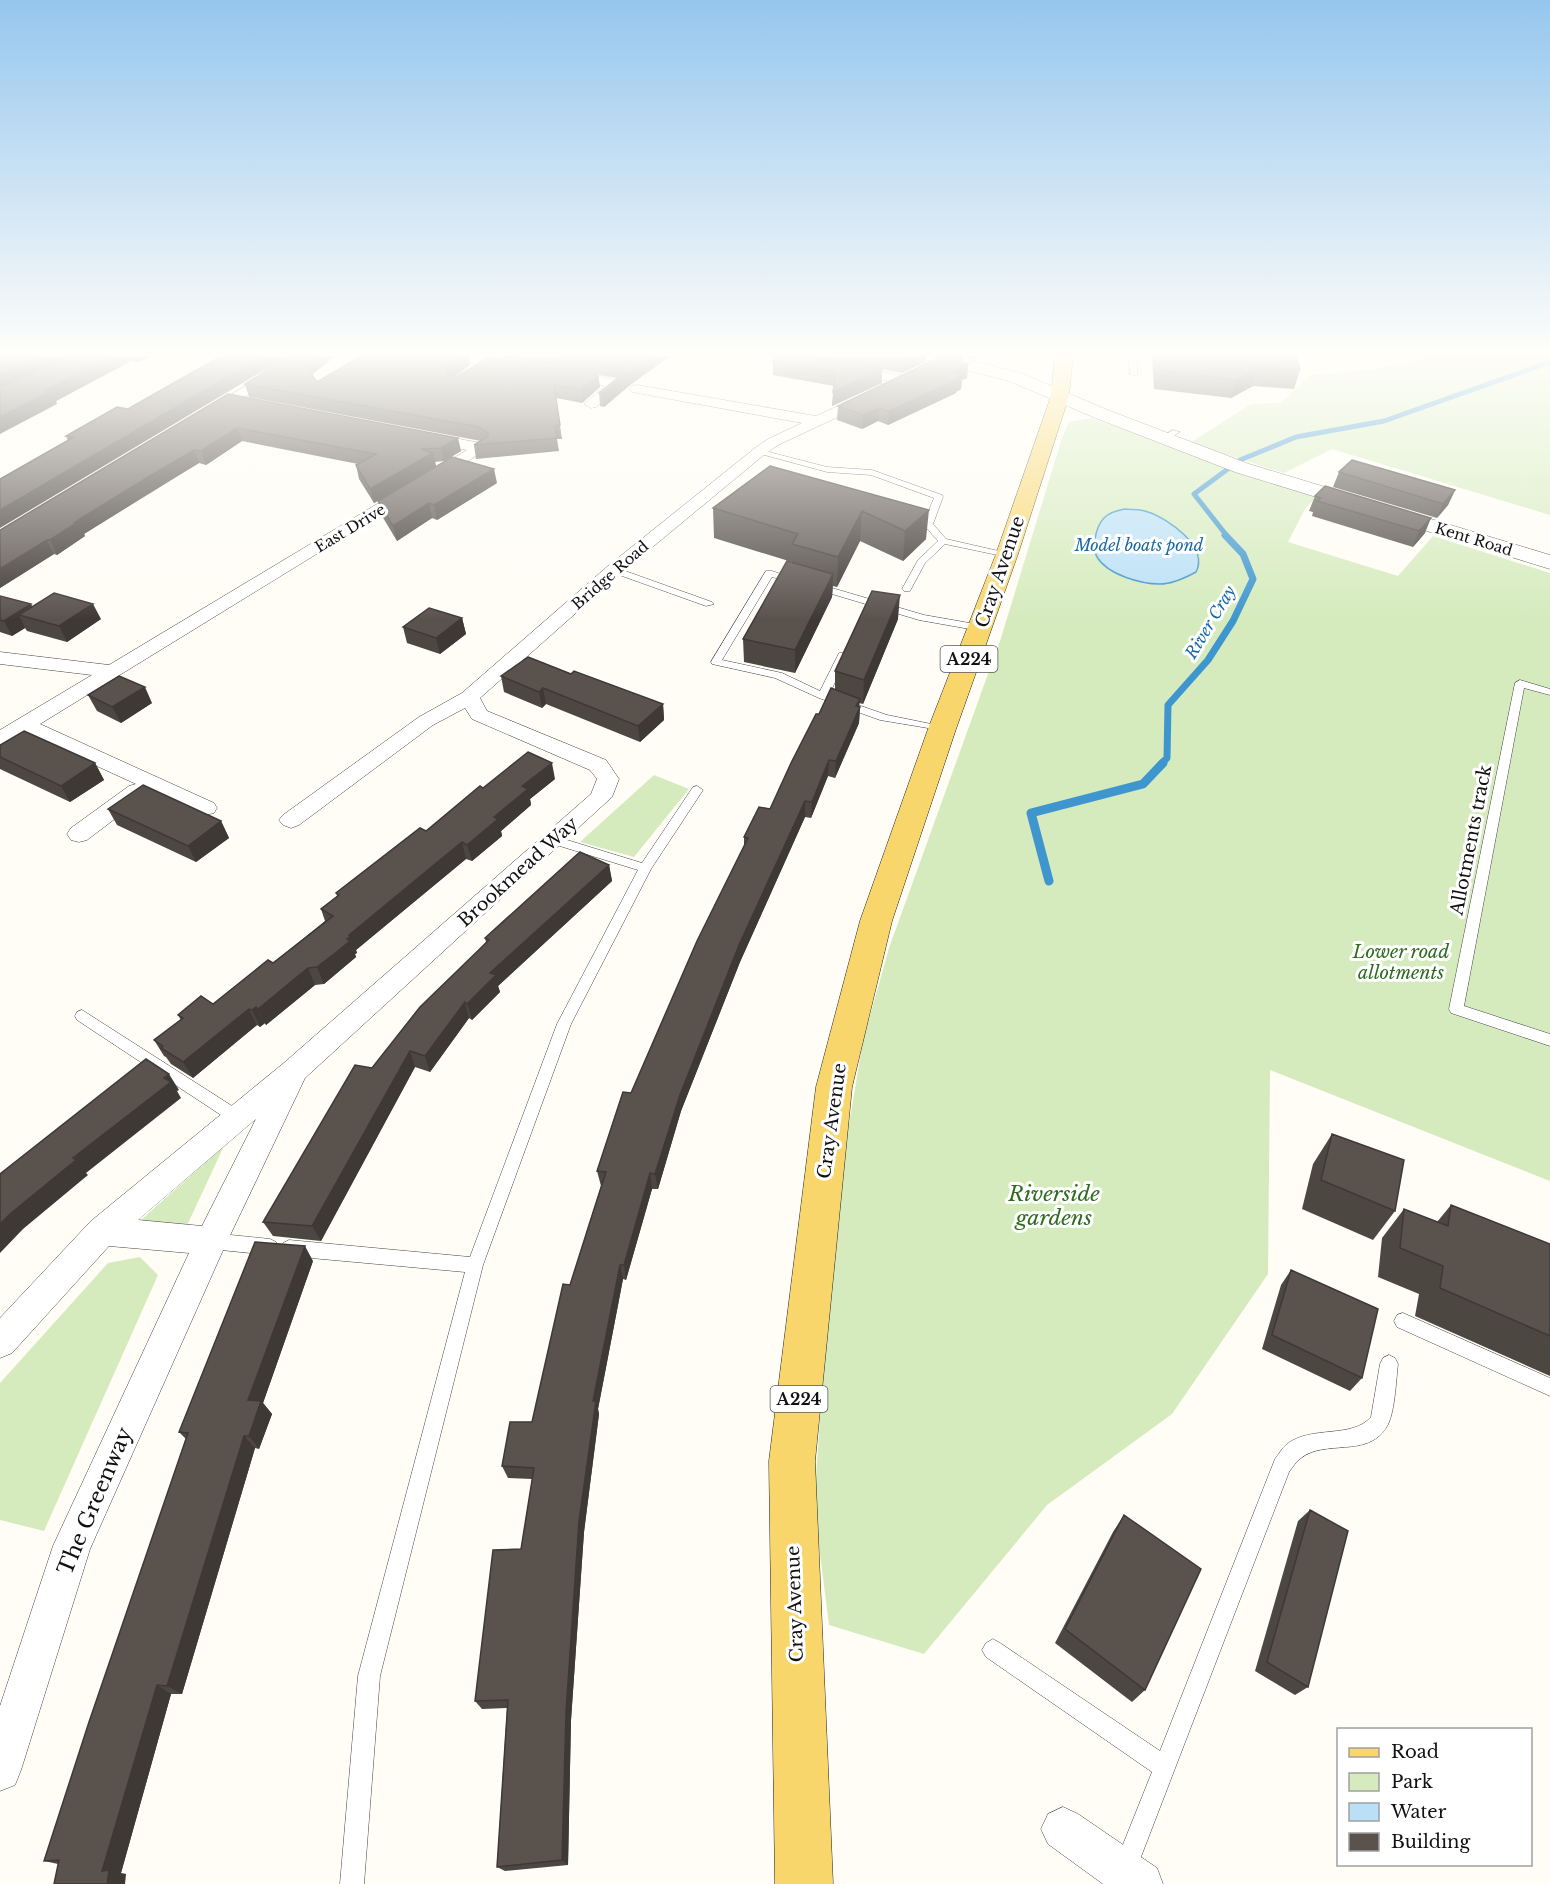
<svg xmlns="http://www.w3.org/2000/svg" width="1550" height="1884" viewBox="0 0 1550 1884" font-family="'Libre Baskerville',serif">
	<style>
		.green { fill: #d5ebbd }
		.water { fill: #b9e0f7; stroke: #3f96cf; stroke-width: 1.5 }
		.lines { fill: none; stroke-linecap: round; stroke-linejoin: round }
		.stream-far2 { stroke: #3f96cf; stroke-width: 5 }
		.stream-far1 { stroke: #3f96cf; stroke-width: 7 }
		.stream { stroke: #3f96cf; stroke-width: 9 }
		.service-casing { stroke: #444; stroke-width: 1 }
		.minor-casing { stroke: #444; stroke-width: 1 }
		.tertiary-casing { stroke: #444; stroke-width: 1 }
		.primary-casing { stroke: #222; stroke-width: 1 }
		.service { fill: #fff; fill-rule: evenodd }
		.minor { fill: #fff; fill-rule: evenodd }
		.tertiary { fill: #fff; fill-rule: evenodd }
		.primary { fill: #f9d66b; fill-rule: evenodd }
		.wall { fill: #4d4742 }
		.shaded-wall { fill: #3f3936 }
		.building { fill: #5a524d; stroke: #3f3936; stroke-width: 1.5 }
		.labels { text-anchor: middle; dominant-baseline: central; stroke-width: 6; stroke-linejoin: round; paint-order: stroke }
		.far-street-label { font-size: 15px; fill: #111; stroke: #fff }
		.far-water-label { font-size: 16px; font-style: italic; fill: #1768a6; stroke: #fff }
		.shield { fill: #fff; stroke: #585858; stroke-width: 1.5 }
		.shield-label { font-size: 16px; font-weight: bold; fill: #111 }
		.street-label { font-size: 18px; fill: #111; stroke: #fff }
		.park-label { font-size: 18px; font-style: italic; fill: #2f6b1f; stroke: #fff }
		.near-park-label { font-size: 21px; font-style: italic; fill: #2f6b1f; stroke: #fff }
		.near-street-label { font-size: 21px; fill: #111; stroke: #fff }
	</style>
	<rect width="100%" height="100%" fill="#fffdf5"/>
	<!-- green -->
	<path class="green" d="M1431 356H1550V515L1332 449 1284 473 1190 443 1251 404 1281 403 1310 375 1376 369Z
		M1091 418 1317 496 1305 509 1288 542 1398 576 1433 536 1550 573V1181L1270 1070 1268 1274 1172 1414 1047 1505 924 1654 829 1625 814 1506 823 1376 842 1166 863 1041 889 948 1001 638 1062 438 1069 422Z
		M654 775 689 789 634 857 580 842Z
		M224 1146 183 1234 141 1220Z
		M140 1257 158 1275 44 1531 0 1520V1383L108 1263Z"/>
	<!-- water -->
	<path class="water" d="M1125 509C1133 510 1140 509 1148 512 1169 519 1209 547 1196 572 1185 578 1173 584 1160 584 1141 584 1108 575 1097 557 1094 552 1094 545 1095 539 1098 520 1106 512 1125 509Z"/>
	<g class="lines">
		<!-- stream-far2 -->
		<path class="stream-far2" d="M1227 536 1194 494 1240 460 1296 437 1384 421 1550 362"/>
		<!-- stream-far1 -->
		<path class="stream-far1" d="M1161 764 1167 758 1168 705 1208 660 1233 621 1253 579 1243 554 1225 535"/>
		<!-- stream -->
		<path class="stream" d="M1049 881 1031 813 1143 784 1163 763"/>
		<!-- service casing -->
		<g class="service-casing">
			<path id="service" d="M1129 356H1137V376L1130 374Z
				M1173 430 1180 432 1165 441 1158 439Z
				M757 449 827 467 872 470 942 495 943 497 933 524 946 539 1012 554 1007 557 945 544 925 563 910 591H904L902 589 918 560 938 541 923 524 934 498 871 475 827 472 757 453Z
				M614 567 712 602 714 604 706 606 611 572 609 570Z
				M766 571H772L799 580 794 583 772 577 722 660 782 673 820 691 839 653H847L848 655 829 695 887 715 946 727V731L880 720 819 698 775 678 712 664 711 662Z
				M815 583 924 615 981 625 986 628 981 631 919 620 812 588V584Z
				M1520 680 1550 689V695L1524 688 1464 1006 1550 1034V1046L1451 1013 1449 1009 1515 683Z
				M697 786 703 790 651 869 571 1024 483 1265 380 1676 364 1884H340L358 1676 465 1272 289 1256 283 1253 281 1248 283 1243 289 1240 470 1257 557 1024 638 870 550 843 548 840 554 836 642 863 693 787Z
				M82 1010 243 1113 246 1118 243 1123 238 1124 233 1123 77 1020 75 1016 77 1012Z
				M211 1233 270 1239 276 1242 278 1247 276 1252 270 1255 211 1249 205 1246 203 1241 205 1236Z
				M1403 1313 1550 1378V1396L1397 1327 1394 1321 1397 1315Z
				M1389 1355 1395 1358 1398 1364C1396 1380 1395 1415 1386 1428 1367 1458 1325 1439 1301 1458 1296 1461 1293 1467 1289 1472L1134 1875 1126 1879 1118 1875 1114 1867 1152 1772 986 1657 982 1650 986 1643 993 1639 1000 1643 1160 1751 1275 1459C1279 1454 1282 1448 1287 1444 1312 1425 1352 1439 1371 1417L1380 1364 1383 1358Z"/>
		</g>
		<!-- minor casing -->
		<g class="minor-casing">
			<path id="minor" d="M293 356H310L214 416H204L202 413Z
				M450 356C466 356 514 355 525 366L518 370 456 361 451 360Z
				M758 356H789L815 361 817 364 810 368 765 360Z
				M849 366 905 376 912 380 905 384 844 373 842 370 844 367Z
				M565 371 617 380 624 384 596 407 591 408 584 404 605 386 560 378 558 375 560 372Z
				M637 385 816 416 864 394H874L876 397 874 400 778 445 765 454 620 574 480 698 487 711 606 760 619 779 612 797 305 1078 224 1248 90 1549 21 1770 15 1785 0 1791V1706L53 1546 189 1253 109 1246 12 1353 0 1358V1318L91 1221 285 1062 591 794 597 779 590 770 472 719 465 708 433 725 299 825 291 828 283 825 279 820 283 815 419 717 462 693 608 566 755 448 768 439 802 423 632 392 630 389 632 386ZM256 1119 202 1226 138 1220Z
				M426 433 481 443 489 448 40 724 214 803 217 808 214 813 206 815 147 790 145 796 87 840 79 842 71 840 67 834 71 828 129 786 136 784 25 733 0 746V730L92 675 0 664V652L109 665 467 450 421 441 418 438Z
				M1063 1807 1078 1814 1157 1868 1163 1884H1103L1048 1844 1041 1829 1048 1814Z"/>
		</g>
		<!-- tertiary casing -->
		<g class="tertiary-casing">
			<path id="tertiary" d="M924 356H952L1021 373 1105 409 1249 464 1550 555V569L1235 472 1093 417 1009 381 926 360Z"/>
		</g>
		<!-- primary casing -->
		<g class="primary-casing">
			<path id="primary" d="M1055 356H1073L1069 396 1018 554 956 729 892 921 852 1087 815 1461 833 1884H775L769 1461 816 1087 860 921 928 729 996 554 1051 396Z"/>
		</g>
		<!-- service -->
		<use href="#service" class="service"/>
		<!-- minor -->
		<use href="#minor" class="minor"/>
		<!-- tertiary -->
		<use href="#tertiary" class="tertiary"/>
		<!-- primary -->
		<use href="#primary" class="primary"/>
	</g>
	<!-- wall -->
	<path class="wall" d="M0 356H65L44 369 50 366 65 356H150L139 362 131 361 56 401 57 404Z
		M288 356 68 441 66 436 128 409Z
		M503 356H670L630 385 604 407 600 406 599 393 617 378 598 375 600 387 582 403 556 398 562 439H557L559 451 476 459 474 445 481 441 249 397 245 384 312 375 317 382 470 365 454 377 594 374 503 358Z
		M778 356H926L925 362 902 373 882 369V383L832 406 834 386 773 375V361Z
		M962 356H979L975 359Z
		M1152 356H1296L1300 370 1294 389 1253 386 1231 398 1154 389Z
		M962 358V362L968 364 967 378 962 380 961 389 956 392V393L888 425 878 421 862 429 837 420 838 406Z
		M228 394 461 451 444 461 435 462 436 466 374 503 359 479 356 465 358 464 242 441 206 465 199 463 160 486 84 534 85 536 57 555 54 554 0 588V530Z
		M770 466 926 539 903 561 860 541 837 587 833 586 832 597 795 673 744 662 743 639 792 562 714 538 713 508Z
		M1339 472 1455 490 1448 505 1437 518 1333 487Z
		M497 483 437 520 432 518 397 541 382 516 378 501Z
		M1315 496 1425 533 1413 547 1312 516 1313 512 1309 511Z
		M0 596 32 607 101 619 67 642 27 631 25 628 12 636 0 632Z
		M462 618 466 634 440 654 407 643 403 627Z
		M898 619 863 704 859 703V707H860L859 723 835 778 828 776 811 818 805 817 740 962 681 1111 658 1189H652L626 1280 623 1279 598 1409 599 1414 584 1532 571 1720 568 1865 505 1871 497 1867 507 1708 482 1709 475 1701 521 1549 532 1479 508 1478 502 1466 532 1422 570 1285 601 1186 597 1171 744 847V837L770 809 819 714 835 690V671Z
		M571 674 663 704 664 720 640 742 546 704 542 708 504 692 501 676Z
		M88 695 152 703 121 723 97 711Z
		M0 745 95 763 104 780 70 802 0 769Z
		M555 779 530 799 531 805 501 831 502 836 472 861 466 859 356 950 357 953 355 954 356 957 324 984 315 985 266 1025 265 1023 260 1027 257 1025 193 1078 171 1064 166 1057 164 1056 154 1040 181 1020 178 1015 213 1004 273 963 325 921 321 909 337 896 336 893 426 831 483 788Z
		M108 809 221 821 229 838 196 862 117 825Z
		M609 865 612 881 498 986 500 992 472 1020 469 1018 430 1072 415 1067 321 1241 273 1236 263 1222 486 942 485 938Z
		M1332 1134 1395 1211 1373 1240 1302 1209 1313 1164Z
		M1451 1205 1550 1244V1376L1415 1316 1419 1294 1378 1277 1382 1238 1404 1209 1437 1222Z
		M313 1261 263 1403 272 1414 259 1449 255 1448 182 1694H171L121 1873 126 1874 58 1864 44 1861 186 1439 179 1432Z
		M1291 1270 1362 1378 1350 1391 1262 1349 1281 1285Z
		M1310 1510 1308 1687 1295 1695 1255 1671 1298 1521Z
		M1124 1515 1145 1690 1132 1702 1055 1643 1113 1532Z"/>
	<!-- shaded-wall -->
	<path class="shaded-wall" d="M39 356H65L44 369 0 390V375Z
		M112 356H129L131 361 56 401 57 404 0 434V417L46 390Z
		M136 356H150L139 362Z
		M263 356H288L0 528V510Z
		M316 356H335L308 378 305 365Z
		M463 356H469L470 365 450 380 446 372 448 367Z
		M652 356H670L630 385 604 407 602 394 629 372Z
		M903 356H926L925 362 902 373Z
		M962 358 961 368 968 364 967 378 962 380 961 389 956 392V393L888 425 889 411Z
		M1258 367 1253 386 1231 398 1236 380Z
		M882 369V383L832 406 833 392Z
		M598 375 600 387 582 403 581 390Z
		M879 408 878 421 862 429 863 415Z
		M237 428 242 441 206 465 201 451Z
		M458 438 461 451 444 461 441 448Z
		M194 450 199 463 84 534 85 536 57 555 50 540 75 522Z
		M433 453 436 466 374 503 370 489Z
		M494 469 497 483 437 520 434 505Z
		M1455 490 1448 505 1437 518 1443 504Z
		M429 503 432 518 397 541 393 526Z
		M929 510 926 539 903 561 905 531Z
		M862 511 860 541 837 587 838 557Z
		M1431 518 1425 533 1413 547 1419 531Z
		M47 540 54 554 0 588V569Z
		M833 574 832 597 795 673V650Z
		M900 595 898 619 863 704 864 680Z
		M31 604 39 619 19 615 25 628 12 636 4 621Z
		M93 604 101 619 67 642 59 626Z
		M462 618 466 634 440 654 436 638Z
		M145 687 152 703 121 723 112 707Z
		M543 688 546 704 542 708 539 692Z
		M860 699 859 710 860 707 859 723 835 778 836 761Z
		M663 704 664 720 640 742 638 726Z
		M829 760 828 776 811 818 812 802Z
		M95 763 104 780 70 802 61 786Z
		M552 763 555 779 530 799 531 805 501 831 502 836 472 861 467 845 522 786Z
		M805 801V817L740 962 681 1111 658 1189 655 1174 680 1095 739 945Z
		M221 821 229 838 196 862 188 846Z
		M462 842 466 859 356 950 357 953 355 954 356 957 324 984 317 967 347 939 349 935Z
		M609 865 612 881 498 986 500 992 472 1020 467 1004 490 973Z
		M308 968 315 985 266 1025 258 1009Z
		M465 1002 469 1018 430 1072 425 1056Z
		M256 1007 265 1023 260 1027 252 1010Z
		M249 1009 257 1025 193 1078 183 1062Z
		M410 1051 415 1067 321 1241 312 1226Z
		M169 1074 179 1090 177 1091 181 1098 86 1173 88 1175 23 1229 0 1253V1224L10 1214Z
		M650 1173 652 1189 626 1280 624 1265Z
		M305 1246 313 1261 263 1403 272 1414 259 1449 249 1436 248 1400Z
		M620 1265 623 1279 598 1409 599 1414 584 1532 571 1720 568 1865 562 1860 566 1712 579 1521 593 1401Z
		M244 1436 255 1448 182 1694 167 1686Z
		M157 1685 171 1694 121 1873 126 1874 125 1884H107L102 1871Z"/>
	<!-- building -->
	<path class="building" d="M0 356H39L0 375Z
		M65 356H112L46 390 51 391 0 417V388L50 366Z
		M221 356H263L0 510V479L74 437 66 436 117 407 128 409Z
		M289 356H316L305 365 317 382 361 356H463L448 367 446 372 449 376 456 377 489 357 598 375 581 390 554 385 560 425 555 426 557 438 474 445 488 436V433L479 427 245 384Z
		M563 356H652L629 372 602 394 599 393 624 373V369L616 365Z
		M778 356H806L882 369 833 392 836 372 773 361Z
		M942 356H955L962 358 958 361 968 364 953 371 962 376 955 379 957 380 889 411 879 408 863 415 838 406Z
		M1158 356H1296L1300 370 1258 367 1236 380 1159 370Z
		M228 394 458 438 441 448 421 449 433 453 370 489 356 465 376 454 237 428 201 451 194 450 155 473 75 522H78L50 540H47L0 569V530Z
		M452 457 494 469 434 505 429 503 393 526 378 501Z
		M1352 460 1455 490 1443 504 1339 472Z
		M770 466 929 510 905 531 862 511 838 557 792 544 798 534 713 508Z
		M1325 486 1431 518 1419 531 1317 501 1321 498 1315 496Z
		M787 561 833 574 795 650 743 639Z
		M872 591 900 595 864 680 835 671Z
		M54 593 93 604 59 626 19 615Z
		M0 596 31 604 4 621 0 620Z
		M429 608 462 618 436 638 403 627Z
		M528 657 571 674 574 671 663 704 638 726 543 688 539 692 501 676Z
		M119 676 145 687 112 707 88 695Z
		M831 688 860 699 856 706 860 707 836 761 829 760 812 802 805 801 739 945 680 1095 655 1174 650 1173 624 1265H620L593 1401H596L579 1521 566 1712 562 1860 497 1867 508 1700 475 1701 493 1550 521 1549 534 1468 502 1466 510 1422H532L563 1284 570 1285 589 1225 606 1172 597 1171 623 1092 631 1093 697 941 748 838 744 837 759 807 770 809 791 763 816 714H819Z
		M24 731 95 763 61 786 0 757V745Z
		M528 752 552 763 522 786 528 789 494 817 498 819 467 845 462 842 349 935 351 936 347 939 350 941 334 954 317 967 308 968 258 1009 256 1007 252 1010 249 1009 183 1062 161 1048 163 1046 154 1040 183 1018 178 1015 201 996 213 1004 268 960 273 963 333 916 321 909 339 895 336 893 420 828 426 831 480 786 483 788Z
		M143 785 221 821 188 846 108 809Z
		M580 852 609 865 490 973 496 975 467 1004 465 1002 425 1056 410 1051 312 1226 263 1222 355 1065 372 1068 420 1007 489 940 485 938Z
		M146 1059 169 1074 164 1078 171 1082 73 1158 76 1160 10 1214 0 1224V1174Z
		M1332 1134 1404 1160 1395 1211 1321 1180Z
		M1451 1205 1550 1244V1336L1440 1288 1443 1266 1400 1248 1404 1209 1448 1226Z
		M255 1242 305 1246 248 1400 261 1401 249 1436H244L167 1686 157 1685 102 1871 109 1870 107 1884H54L59 1860 44 1861 89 1722 188 1433 179 1432Z
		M1291 1270 1378 1309 1362 1378 1272 1335Z
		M1310 1510 1348 1531 1308 1687 1267 1662Z
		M1124 1515 1201 1569 1145 1690 1065 1629Z"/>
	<!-- sky -->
	<linearGradient id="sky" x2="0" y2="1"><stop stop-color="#95c6ee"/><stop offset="0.57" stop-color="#fffefa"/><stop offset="1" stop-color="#fffefa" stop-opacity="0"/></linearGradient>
	<rect width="1550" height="620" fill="url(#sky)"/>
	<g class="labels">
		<!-- far-street labels -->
		<g class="far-street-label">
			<text transform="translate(350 528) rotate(-31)">East Drive</text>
			<text transform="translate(1474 539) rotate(17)">Kent Road</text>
			<text transform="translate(610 575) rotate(-41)">Bridge Road</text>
		</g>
		<!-- far-water labels -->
		<g class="far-water-label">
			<text x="1139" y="545">Model boats pond</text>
			<text transform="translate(1210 622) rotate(-59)">River Cray</text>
		</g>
		<!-- shield labels -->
		<g class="shield">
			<rect x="940.5" y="646" width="57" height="26" rx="4.5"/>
			<rect x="770.5" y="1386" width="57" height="26" rx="4.5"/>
		</g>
		<g class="shield-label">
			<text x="969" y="659">A224</text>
			<text x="799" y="1399">A224</text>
		</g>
		<!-- street labels -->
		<g class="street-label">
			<text transform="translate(1000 572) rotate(-71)">Cray Avenue</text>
			<text transform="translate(1471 840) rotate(-79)">Allotments track</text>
			<text transform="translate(518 872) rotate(-42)">Brookmead Way</text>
			<text transform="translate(832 1121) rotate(-82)">Cray Avenue</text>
			<text transform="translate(795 1604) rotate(-92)">Cray Avenue</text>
		</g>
		<!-- park labels -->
		<g class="park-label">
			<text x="1401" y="952">Lower road<tspan x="1401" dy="21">allotments</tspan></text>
		</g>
		<!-- near-park labels -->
		<g class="near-park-label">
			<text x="1054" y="1194">Riverside<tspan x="1054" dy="24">gardens</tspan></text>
		</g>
		<!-- near-street labels -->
		<g class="near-street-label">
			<text transform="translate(95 1501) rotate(-67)">The Greenway</text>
		</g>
	</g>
	<!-- legend -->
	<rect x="1337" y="1728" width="195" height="138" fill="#ffffff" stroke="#a0a0a0" stroke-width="1.5"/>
	<rect x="1349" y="1748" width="30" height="9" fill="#f9d66b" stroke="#a0a0a0" stroke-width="1.5"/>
	<text x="1391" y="1758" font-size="18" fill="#111111">Road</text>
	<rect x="1349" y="1773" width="30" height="18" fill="#d5ebbd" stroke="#a0a0a0" stroke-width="1.5"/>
	<text x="1391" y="1788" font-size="18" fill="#111111">Park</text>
	<rect x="1349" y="1803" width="30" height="18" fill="#b9e0f7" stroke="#a0a0a0" stroke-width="1.5"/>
	<text x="1391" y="1818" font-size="18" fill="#111111">Water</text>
	<rect x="1349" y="1833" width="30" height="18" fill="#5a524d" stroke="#a0a0a0" stroke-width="1.5"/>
	<text x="1391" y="1848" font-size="18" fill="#111111">Building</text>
</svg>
